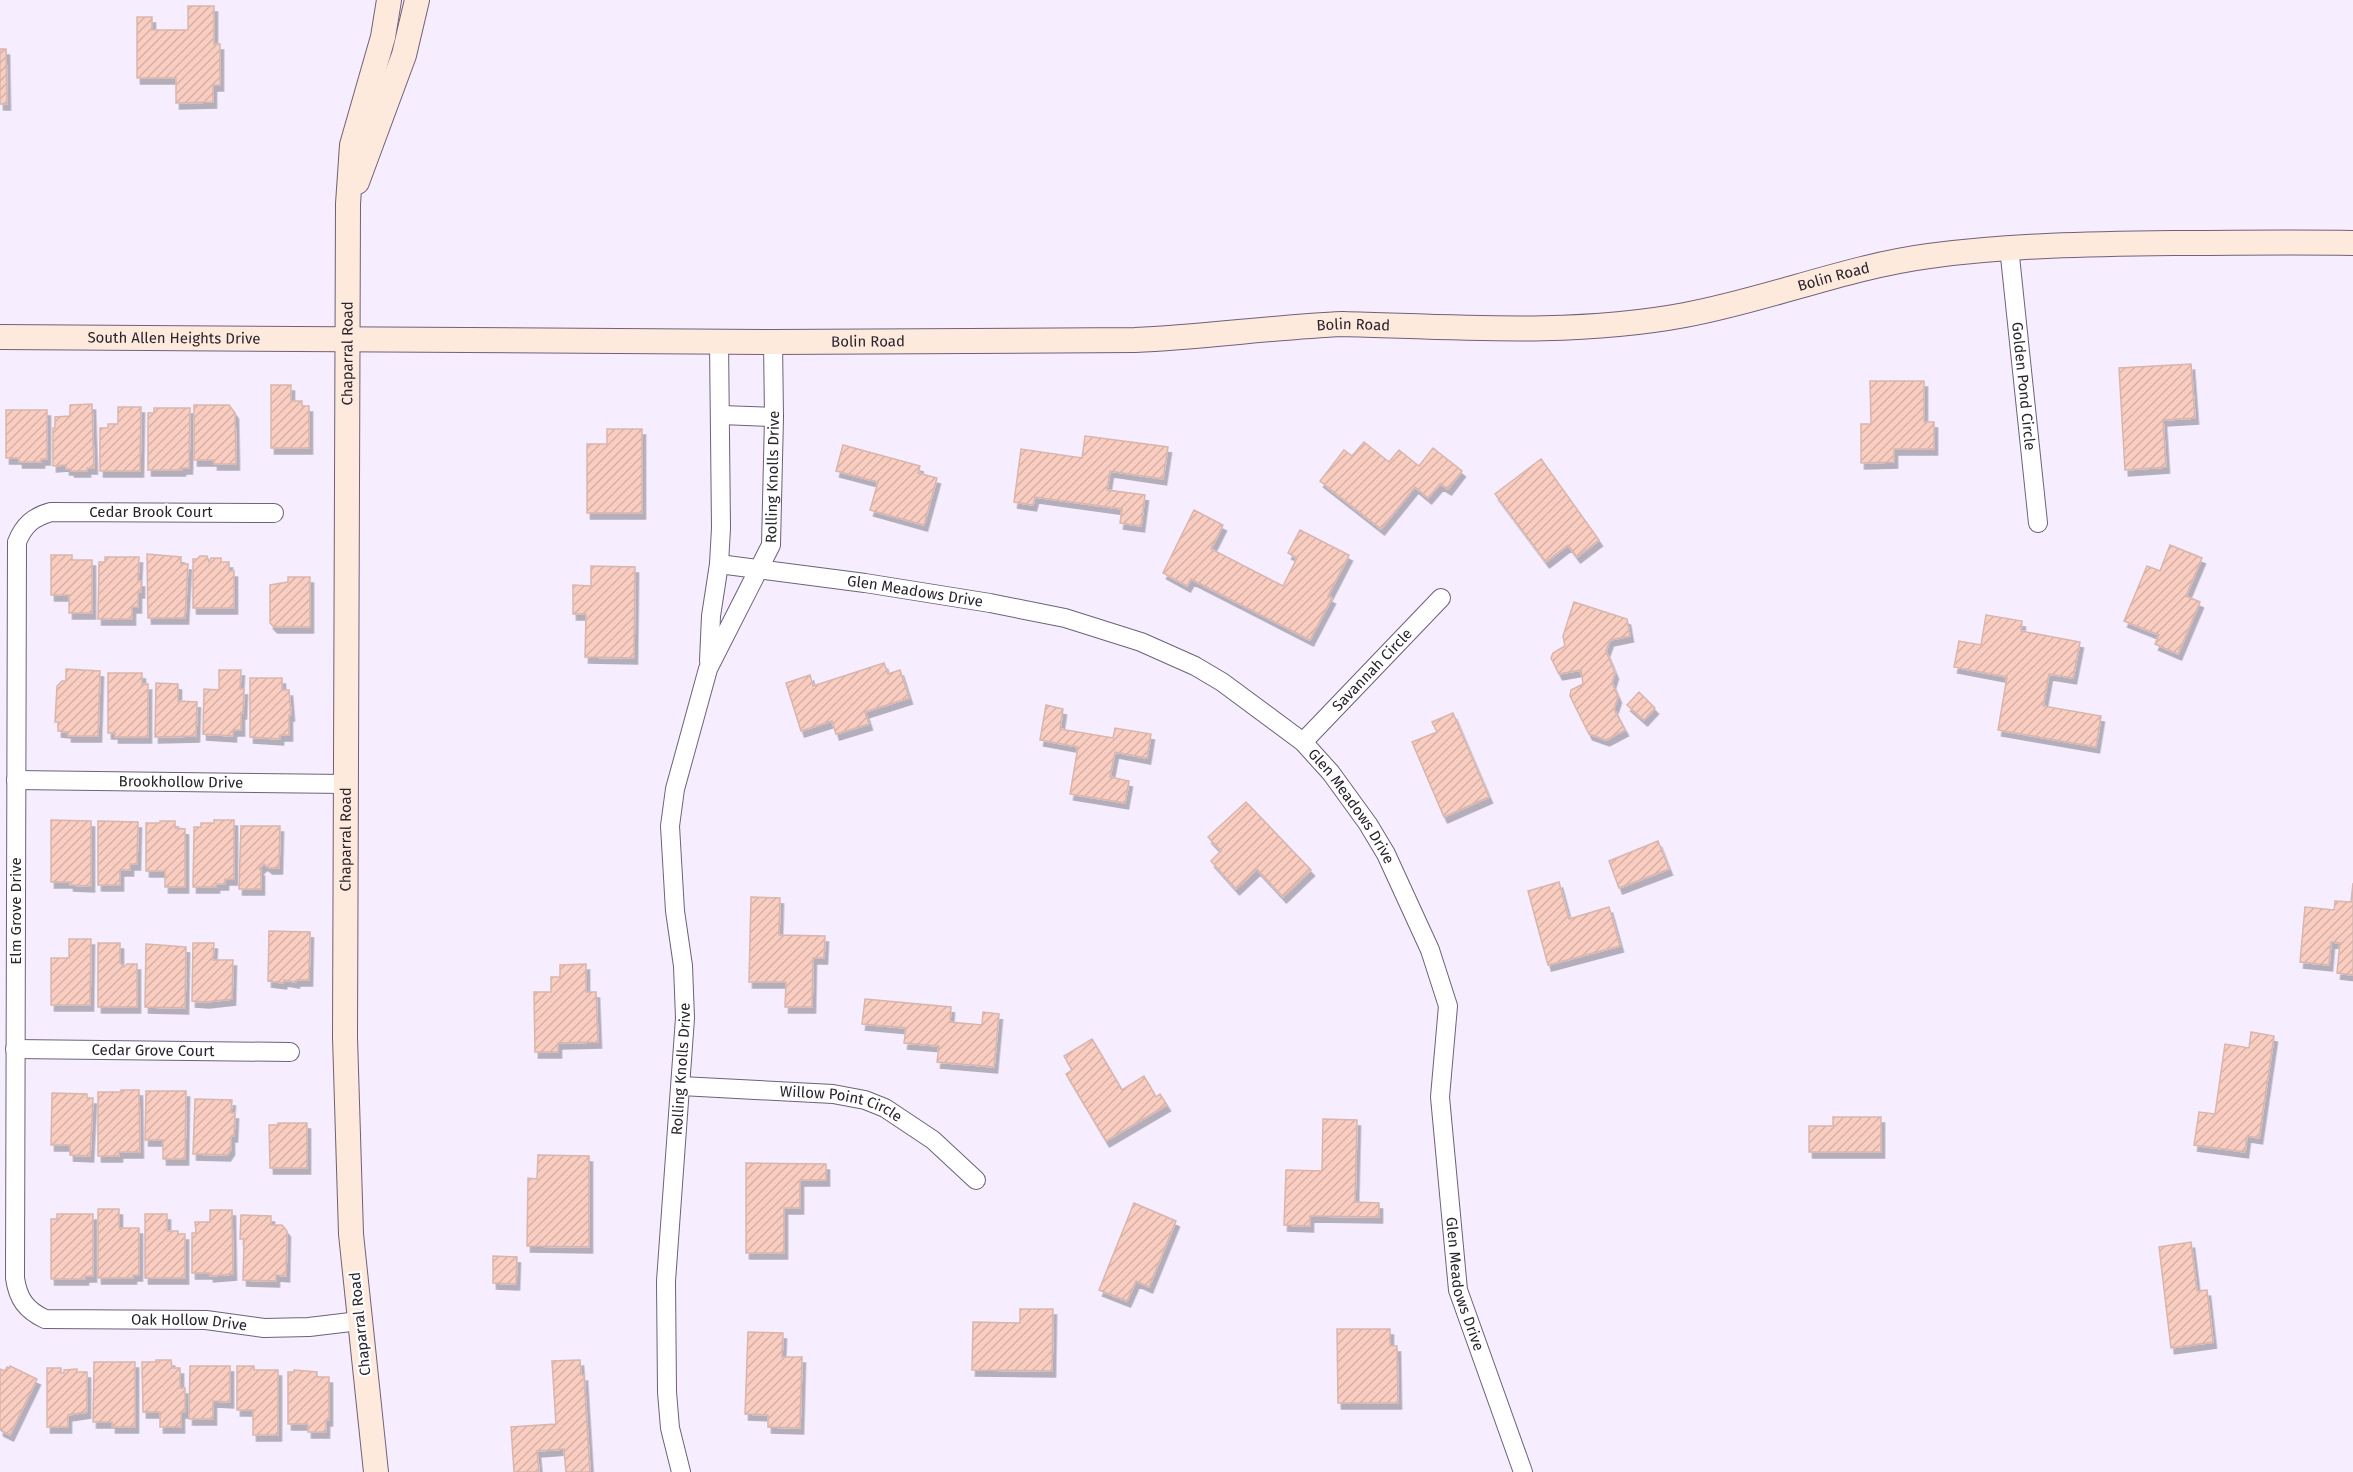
<svg xmlns="http://www.w3.org/2000/svg" width="2353" height="1472" viewBox="0 0 2353 1472" font-family="'Fira Sans',sans-serif">
	<style>
		.building { fill: url(#building-hatch); stroke: #d8b6ae; stroke-width: 1.5; filter: url(#shadow) }
		.lines { fill: none; stroke-linecap: round; stroke-linejoin: round }
		.street-casing { stroke: #6e6179; stroke-width: 20 }
		.secondary-casing { stroke: #6e6179; stroke-width: 26 }
		.street { stroke: #fff; stroke-width: 18 }
		.secondary { stroke: #feeadc; stroke-width: 24 }
		.labels { text-anchor: middle; dominant-baseline: central; stroke-width: 4.5; stroke-linejoin: round; paint-order: stroke }
		.street-label { font-size: 15px; fill: #2a242e; stroke: #fff }
	</style>
	<defs>
		<pattern id="building-hatch" width="6" height="6" patternUnits="userSpaceOnUse" patternTransform="scale(1.5)"><rect width="6" height="6" fill="#facdc1"/><path d="M-1 1l2-2M0 6l6-6M5 7l2-2" fill="none" stroke="#d6b0a6"/></pattern>
		<filter id="shadow"><feDropShadow dx="3.5" dy="6" stdDeviation="0" flood-color="#0004"/></filter>
	</defs>
	<rect width="100%" height="100%" fill="#f6edfe"/>
	<!-- building -->
	<path class="building" d="M188 6H214V44H220V85H213V102L176 103V78H137V17H152V30H188Z
		M0 49H6L7 104H0Z
		M2191 364 2195 418 2163 420 2166 467 2125 470 2119 368Z
		M1870 381H1924V422H1934V449H1894V462L1861 463V424H1871Z
		M271 385H291V401H302V406H309V448H271Z
		M92 404 94 468H87V471H71V469H66V465L53 466V428H55V417L70 416V405Z
		M194 405H229L235 413 236 464H214V460H194Z
		M118 407H141L140 471H100V428H108V424H118Z
		M154 408H190L189 468H182V470H148V413H154Z
		M6 410H47V459H41V462H19V458H6Z
		M607 429H642V513H587V444H607Z
		M1085 436 1168 447 1163 479 1110 471 1107 490 1145 495 1141 526 1120 523 1122 509 1035 497 1033 505 1014 502 1021 449 1082 458Z
		M1364 442 1389 462 1399 450 1419 466 1433 448 1462 471 1448 489 1440 484 1428 498 1415 487 1381 529 1320 481 1344 450 1352 456Z
		M843 445 920 466 918 473 937 478 924 525 870 510 878 482 836 471Z
		M1541 459 1599 540 1577 557 1568 545 1546 562 1495 494Z
		M1194 510 1223 525 1211 549 1283 586 1297 558 1288 553 1300 530 1349 555 1328 596 1332 598 1310 640 1191 579 1187 586 1163 573Z
		M2170 545 2202 558 2186 596 2200 602 2178 654 2155 644 2159 635 2124 621 2147 566 2160 571Z
		M147 554 181 557V564H188L185 618H148Z
		M51 555H72V560H92V613H69V595H51Z
		M200 556H207L209 562 211 558H221V562H229V571H234V608H193V559H197Z
		M105 557H139L138 581H141V592H138V607H132V619H98L99 562H105Z
		M591 566 635 567 634 658 585 657 586 614H573V585L591 586Z
		M288 577H310V627H274L270 623V585L288 582Z
		M1574 602 1627 619 1630 636 1610 640 1606 651 1615 673 1612 683 1618 697 1614 709 1625 730 1606 740 1589 734 1570 696 1571 690 1583 684 1581 670 1559 674 1551 658 1553 653 1565 646 1563 636Z
		M1986 615 2022 621 2021 631 2080 642 2073 678 2049 674 2043 706 2101 716 2096 747 1998 730 2007 677 1954 667 1959 641 1981 645Z
		M884 663 888 674 900 670 909 698 865 712 869 724 836 734 832 721 801 731 786 683 810 675 813 686Z
		M66 669 100 671 98 736H68V732L58 731V722H55L57 686 62 681H66Z
		M219 670H241L240 689H244L243 713H241V730H233V736L203 734 204 689 219 690Z
		M108 673H142V685L148 684V737H115V733H108Z
		M250 678H282V690H289L291 715H289V735H280V739L250 737Z
		M156 683 178 684V701L197 702 196 736 155 737Z
		M1639 692 1655 708 1644 720 1627 705Z
		M1046 705 1063 709 1060 729 1113 738 1115 728 1151 734 1147 758 1115 752 1110 777 1129 781 1125 803 1070 794 1078 747 1040 740Z
		M1453 713 1489 797 1444 817 1412 742 1437 732 1432 722Z
		M1246 802 1311 870 1283 897 1257 869 1236 889 1211 861 1221 851 1208 837Z
		M51 820 91 821V886L70 885V882H51Z
		M214 820H234V879H225V884H216V887H193L194 827H201V823H214Z
		M98 821 138 822 137 864H130V870H120V885H98Z
		M160 821H175V828L185 829V887H165V871H146V823H160Z
		M241 826H280L279 868H269L264 864 259 869 261 870V889H239Z
		M1658 841 1669 869 1619 888 1609 861Z
		M1559 882 1569 919 1609 907 1620 946 1548 965 1528 891Z
		M2353 883V975L2337 973 2340 943 2331 942 2329 965 2300 962 2305 907 2334 910 2335 901 2351 902Z
		M751 897 780 898 779 935 825 936 824 958H813L812 1007H785L786 982H749Z
		M269 931 310 932 309 980H296V982L284 980 283 983 268 981Z
		M69 939H91L90 1005H51V958H69Z
		M98 943H120V963L124 967 127 964H137V1007H98Z
		M193 943H214L213 960H233L232 999 206 1002 192 1001Z
		M146 944 186 947 185 1008 145 1007Z
		M586 964V992H596L598 1042 558 1043V1052H535L534 992H551V977H560V965Z
		M865 999 951 1007 950 1022 982 1025 983 1012 999 1014 994 1067 937 1062 939 1046 904 1043 906 1028 862 1024Z
		M2251 1032 2274 1036 2259 1138 2247 1136 2245 1152 2194 1145 2199 1112 2215 1114 2225 1044 2249 1048Z
		M1092 1039 1122 1090 1144 1076 1156 1097 1160 1094 1167 1105 1106 1141 1066 1074 1072 1070 1064 1056Z
		M121 1090H139L140 1152H119V1156H98V1092H121Z
		M146 1091H186L185 1159H163V1140H145Z
		M52 1093 87 1094V1098H93L90 1156 70 1155V1145H51Z
		M195 1099 232 1100 231 1113H235L234 1136H231V1149L227 1155 193 1154Z
		M1833 1117H1881V1152H1809V1126H1833Z
		M1323 1119 1357 1120 1355 1202 1379 1203V1217L1310 1216V1226L1284 1225 1286 1170 1322 1171Z
		M278 1123H307V1168H270L269 1125H278Z
		M538 1155 589 1156V1247L527 1246 528 1178 537 1179Z
		M746 1163 826 1164V1180H800V1208H784V1253H746Z
		M1134 1203 1176 1221 1149 1287 1136 1281 1127 1301 1099 1290Z
		M98 1209H119V1228H139V1275H133V1278H98Z
		M210 1210H232L233 1274 210 1276V1273H192V1233H196L195 1222H210Z
		M57 1214H93V1276H85V1279H51V1219H57Z
		M145 1214H167V1231H178V1234H185V1278H145Z
		M241 1215 271 1216V1225H282L287 1231 286 1276 276 1275V1281L243 1280 244 1239H240Z
		M2191 1242 2197 1291 2207 1290 2213 1342 2171 1348 2159 1247Z
		M493 1256 517 1257 516 1284 493 1283Z
		M1020 1309H1053L1052 1371 972 1370 973 1322 1020 1323Z
		M1337 1329H1390V1346H1397L1398 1403H1338Z
		M748 1332 783 1333 782 1357H802L800 1428 768 1427V1415L745 1414Z
		M156 1360H171L172 1368H180V1388H185V1412H181V1427H160V1412H143L142 1362H156Z
		M580 1360 581 1375H584L590 1472H566L564 1449 537 1451 539 1472H514L511 1427 556 1424 552 1361Z
		M94 1362H135V1427H112V1422H93Z
		M10 1366 37 1379 10 1435 0 1430V1369L5 1371 7 1367 9 1368Z
		M190 1366H230V1402L213 1401V1419H189Z
		M237 1366H254V1370H278V1435H253V1410H237Z
		M47 1368H61V1373H64V1370L77 1369V1372H87V1412L68 1415V1427H47Z
		M294 1370 317 1372V1377H329V1420H326V1432H308V1424H288V1372H294Z"/>
	<g class="lines">
		<!-- street casing -->
		<g class="street-casing">
			<g id="street">
				<path id="s1" d="M2009 247 2038 523"/>
				<path d="M721 415 774 417"/>
				<path id="s2" d="M274 513 51 512C33 517 24 525 17 542L15 1278C18 1299 26 1310 45 1319L206 1320 264 1328 309 1327 359 1321"/>
				<path id="s3" d="M719 564 865 583 990 603 1065 618 1141 642 1195 666 1222 682 1303 742 1331 773 1368 824 1386 854 1430 950 1448 1006 1440 1097 1458 1290 1523 1472"/>
				<path d="M709 661 711 616 719 564 721 528 719 341"/>
				<path id="s4" d="M1303 742 1441 598"/>
				<path id="s5" d="M16 780 347 784"/>
				<path id="s6" d="M15 1049 290 1052"/>
				<path id="s7" d="M681 1086 833 1094 865 1100 885 1108 933 1140 976 1180"/>
				<path id="s8" d="M681 1472 670 1428 667 1392 666 1281 685 1018 683 966 675 911 670 826 675 789 708 669 771 545 774 417 773 342"/>
			</g>
		</g>
		<!-- secondary casing -->
		<g class="secondary-casing">
			<g id="secondary">
				<path d="M357 182 404 55 417 0"/>
				<path id="s9" d="M0 337 773 342 1135 340C1204 337 1274 327 1343 324 1457 327 1573 336 1685 315 1767 300 1846 267 1929 256 2011 245 2092 244 2174 243 2234 243 2293 242 2353 243"/>
				<path id="s10" d="M376 1472 351 1234 345 1037 348 204 352 145 383 37 389 0"/>
			</g>
		</g>
		<!-- street -->
		<use href="#street" class="street"/>
		<!-- secondary -->
		<use href="#secondary" class="secondary"/>
	</g>
	<g class="labels">
		<!-- street labels -->
		<g class="street-label">
			<text stroke="none"><textPath href="#s9" startOffset="1840">Bolin Road</textPath></text>
			<text stroke="none"><textPath href="#s9" startOffset="1354">Bolin Road</textPath></text>
			<text stroke="none"><textPath href="#s9" startOffset="174">South Allen Heights Drive</textPath></text>
			<text stroke="none"><textPath href="#s9" startOffset="868">Bolin Road</textPath></text>
			<text stroke="none"><textPath href="#s10" startOffset="1120">Chaparral Road</textPath></text>
			<text stroke="none"><textPath href="#s1" startOffset="140">Golden Pond Circle</textPath></text>
			<text stroke="none"><textPath href="#s8" startOffset="1018">Rolling Knolls Drive</textPath></text>
			<text x="151" y="512">Cedar Brook Court</text>
			<text stroke="none"><textPath href="#s3" startOffset="198">Glen Meadows Drive</textPath></text>
			<text stroke="none"><textPath href="#s4" startOffset="100">Savannah Circle</textPath></text>
			<text stroke="none"><textPath href="#s5" startOffset="165">Brookhollow Drive</textPath></text>
			<text stroke="none"><textPath href="#s3" startOffset="702">Glen Meadows Drive</textPath></text>
			<text stroke="none"><textPath href="#s10" startOffset="634">Chaparral Road</textPath></text>
			<text transform="translate(16 911) rotate(-90)">Elm Grove Drive</text>
			<text stroke="none"><textPath href="#s6" startOffset="138">Cedar Grove Court</textPath></text>
			<text stroke="none"><textPath href="#s8" startOffset="405">Rolling Knolls Drive</textPath></text>
			<text stroke="none"><textPath href="#s7" startOffset="162">Willow Point Circle</textPath></text>
			<text stroke="none"><textPath href="#s3" startOffset="1206">Glen Meadows Drive</textPath></text>
			<text stroke="none"><textPath href="#s2" startOffset="1204">Oak Hollow Drive</textPath></text>
			<text transform="translate(360 1324) rotate(-96)">Chaparral Road</text>
		</g>
	</g>
</svg>
